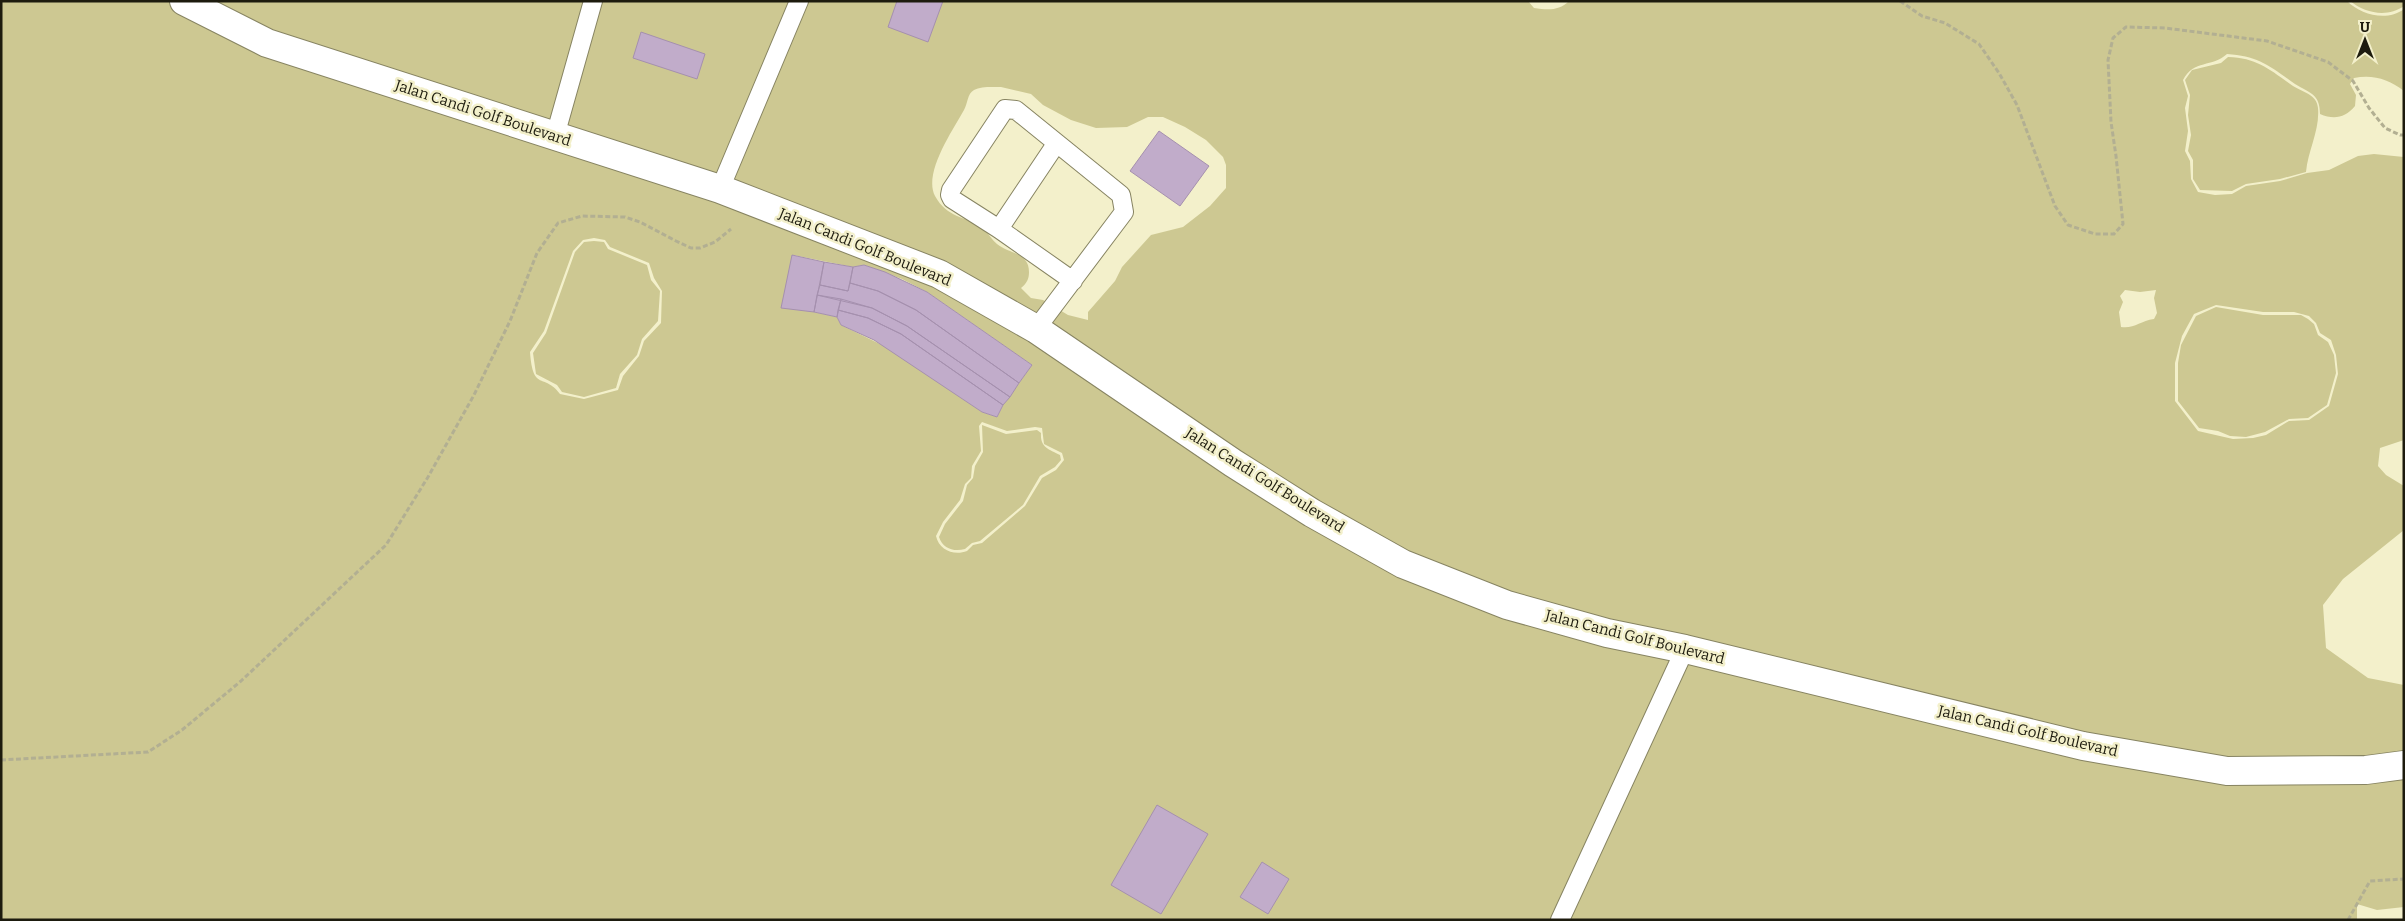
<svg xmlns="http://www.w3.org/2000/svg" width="2405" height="921" viewBox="0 0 2405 921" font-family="Bitter,serif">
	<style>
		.green { fill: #cdc892; fill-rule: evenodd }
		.building { fill: #c1acca; stroke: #a590ae }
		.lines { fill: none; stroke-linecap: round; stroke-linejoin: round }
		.service-casing { stroke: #878462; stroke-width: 20 }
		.minor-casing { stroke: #878462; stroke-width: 30 }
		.path { stroke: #b2af92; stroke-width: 3; stroke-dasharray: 5 2.5; stroke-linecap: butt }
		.service { stroke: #fff; stroke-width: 18 }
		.minor { stroke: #fff; stroke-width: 28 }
		.labels { text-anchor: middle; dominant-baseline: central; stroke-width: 5; stroke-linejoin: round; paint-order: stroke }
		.street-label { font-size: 15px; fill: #1d1b0e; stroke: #f3f0cb }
	</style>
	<rect width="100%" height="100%" fill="#f3f0cb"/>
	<!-- green -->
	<path class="green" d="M1 1H1528L1534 8C1548 10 1559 11 1569 1H2347C2361 15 2387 22 2404 9V91C2389 79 2372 74 2354 78L2350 84 2356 95 2355 106C2345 118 2334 120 2320 114 2320 93 2309 93 2295 84 2270 66 2258 56 2227 54 2212 68 2194 59 2183 80L2188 96 2185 108 2188 131 2185 151 2190 161 2191 179 2198 192 2215 195 2232 194 2246 186 2280 181 2307 173 2329 170 2358 156 2374 154 2404 157V440L2380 448 2378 466 2386 475 2404 486V530L2343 579 2323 605 2326 648 2368 678 2404 685V907L2377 910 2357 904V920H1ZM1001 87 1031 94 1043 105 1071 120 1096 128 1127 127 1148 117H1163L1185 127 1206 140 1223 157 1226 165V188L1210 206 1183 227 1151 235 1122 267 1115 281 1088 312V320L1068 315 1043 300 1031 298 1021 288C1027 283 1029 279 1029 272 1029 252 1009 254 997 244 991 239 988 232 981 227 965 216 947 218 935 196 923 173 953 130 964 110 968 103 967 94 974 90 981 86 993 87 1001 87ZM594 238 605 240 610 247 649 263 654 278 662 291 661 323 644 341 639 356 623 376 618 390 584 399 560 394C544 372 533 393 530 352L544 331 573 251 583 240ZM793 255 853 267 864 265 902 279 927 292 1032 365 1003 405 997 417 982 412 884 346 841 325 837 317 814 312ZM2125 290 2140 292 2156 290 2154 298 2157 313 2154 319C2140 321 2134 329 2121 327L2119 312 2123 302 2120 296ZM2216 305 2263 312H2294L2309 316 2316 323 2320 333 2331 340 2336 355 2338 374 2329 406 2309 420 2289 421 2266 435 2253 438 2233 439 2198 431 2175 401V363L2182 336 2194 314ZM982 422 1007 431 1035 427 1042 428 1044 444 1062 453 1064 460 1056 470 1042 478 1025 506 982 543 973 545 967 551C954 556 939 550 936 536L943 522 960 500 965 484 971 478 972 466 981 451 979 426Z
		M2350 1H2404V6C2387 18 2365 13 2350 1Z
		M2228 57C2258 58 2270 70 2293 86 2302 92 2317 94 2318 108 2320 130 2308 150 2306 172L2280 179 2246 184 2232 191 2200 190 2193 179V160L2188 151 2191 135 2188 115 2190 95 2185 80 2192 70 2221 63Z
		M594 241 604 242 608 249 647 265 651 280 660 291 658 321 642 339 637 355 620 374 616 388 584 397 562 392 557 385 536 374 533 353 546 333 575 252 584 242Z
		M2216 307 2263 315H2301L2308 319 2314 324 2318 335 2328 342 2334 355 2336 373 2327 405 2308 418 2289 419 2265 432 2246 437 2230 436 2218 431 2199 428 2178 401V363L2181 345 2196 316Z
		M982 425 1006 434 1037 430 1041 433C1040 447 1048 449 1060 455L1061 460 1055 467 1040 476 1023 505 980 541 972 543 965 549C954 552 943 549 939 537L945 524 963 501 967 485 973 478 975 466 983 452Z"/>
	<!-- building -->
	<path class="building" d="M897 1H943L928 42 888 27Z
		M641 32 705 54 697 79 633 58Z
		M1159 131 1209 166 1180 206 1130 171Z
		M792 255 824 262 814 312 781 308Z
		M824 262 853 267 848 291 820 285Z
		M864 265 885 272 927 292 1032 365 1019 383 916 310 878 291 850 283 853 267Z
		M850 283 878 291 916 310 1019 383 1010 397 907 326 872 308 817 295 820 285 848 291Z
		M817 295 841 299 837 317 814 312Z
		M841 299 872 308 907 326 1010 397 1003 405 901 334 868 318 838 310Z
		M838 310 868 318 901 334 1003 405 997 417 982 412 874 340 841 325 837 317Z
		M1157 805 1208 834 1161 914 1111 885Z
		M1262 862 1289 879 1268 914 1240 897Z"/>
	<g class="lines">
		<!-- service casing -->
		<g class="service-casing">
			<path id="service" d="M555 136 593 1
				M720 189 799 1
				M999 229 1056 144
				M1036 329 1124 212 1121 195 1016 110 1005 109 951 190 950 195 952 199 999 229 1073 281
				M1560 920 1685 649"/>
		</g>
		<!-- minor casing -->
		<g class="minor-casing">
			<path id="minor" d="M184 1 267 43 720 189 939 274 1036 329 1233 463 1312 513 1403 564 1507 605 1607 633 1685 649 2083 746 2227 771 2366 770 2404 765"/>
		</g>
		<!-- path -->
		<path class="path" d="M1900 1 1922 16 1945 23 1979 44 1999 73 2017 105 2055 206 2068 225 2095 234H2114L2123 224 2116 156 2111 122 2108 60 2113 38 2126 27 2165 28 2267 41 2328 62 2353 81 2369 108 2385 128 2400 135H2404
			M1 760 148 752 182 730 241 681 386 545 428 477 474 395 510 321 537 253 558 223 582 216 625 217 640 222 676 241 691 248H700L715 242 731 229
			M2348 920 2370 881 2404 879"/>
		<!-- service -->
		<use href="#service" class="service"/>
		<!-- minor -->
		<use href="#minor" class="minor"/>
	</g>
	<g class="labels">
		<!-- street labels -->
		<g class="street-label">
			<text transform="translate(483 113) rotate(18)">Jalan Candi Golf Boulevard</text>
			<text transform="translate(865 247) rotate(22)">Jalan Candi Golf Boulevard</text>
			<text transform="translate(1265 480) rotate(32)">Jalan Candi Golf Boulevard</text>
			<text transform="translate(1635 637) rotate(14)">Jalan Candi Golf Boulevard</text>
			<text transform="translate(2028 731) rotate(13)">Jalan Candi Golf Boulevard</text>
		</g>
	</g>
	<!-- border -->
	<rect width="2405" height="921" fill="none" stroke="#1d1b0e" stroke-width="5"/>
	<!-- north arrow -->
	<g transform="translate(2365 40)" stroke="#f3f0cb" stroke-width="4" paint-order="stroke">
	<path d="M0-4L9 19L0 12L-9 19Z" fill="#1d1b0e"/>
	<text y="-8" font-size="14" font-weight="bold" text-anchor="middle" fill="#1d1b0e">U</text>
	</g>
</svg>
